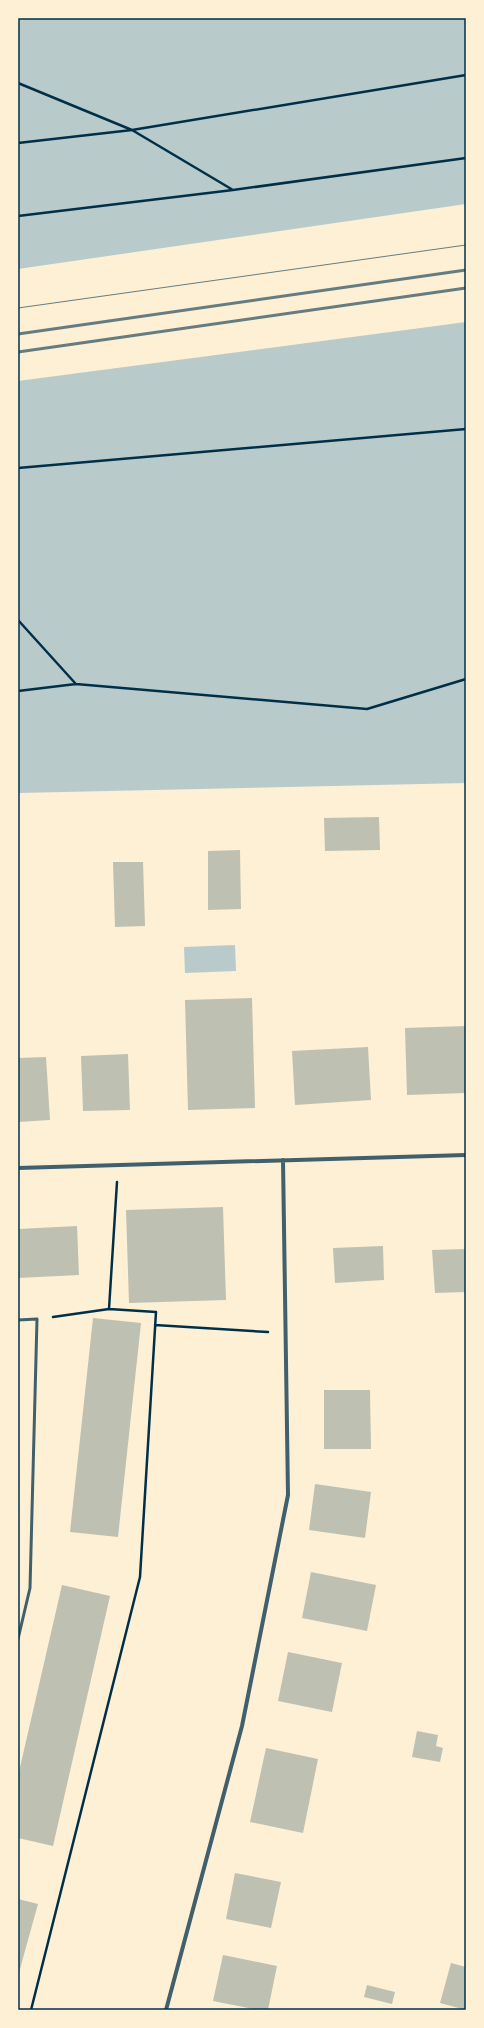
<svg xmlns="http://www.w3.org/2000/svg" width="484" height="2028" viewBox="0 0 484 2028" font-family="Overpass,sans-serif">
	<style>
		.green { fill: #b9caca }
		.building { fill: #bec0b2 }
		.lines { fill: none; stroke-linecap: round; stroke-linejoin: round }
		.path { stroke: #003049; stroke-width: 2.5 }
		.service { stroke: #3f606c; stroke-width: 3 }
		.minor { stroke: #3f606c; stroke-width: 4 }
		.tram { stroke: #657d81; stroke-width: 1 }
		.rail { stroke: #657d81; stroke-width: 3 }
		.neatline { fill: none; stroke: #003049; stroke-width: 1.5 }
	</style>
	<rect width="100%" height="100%" fill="#fdf0d5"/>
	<!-- green -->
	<path class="green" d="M18 18H466V204L18 269Z
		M466 322V783L18 793V381Z
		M235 945 236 971 185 973 184 947Z"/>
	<!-- building -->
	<path class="building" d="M379 817 380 850 325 851 324 818Z
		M240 850 241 909 208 910V851Z
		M113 862H143L145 926 115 927Z
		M252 998 255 1108 188 1110 185 1000Z
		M466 1026V1093L407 1095 405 1028Z
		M368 1047 371 1100 295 1105 292 1051Z
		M128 1054 130 1110 83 1111 81 1056Z
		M46 1057 50 1120 18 1122V1058Z
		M223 1207 226 1300 129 1303 126 1210Z
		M77 1226 79 1275 18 1278V1229Z
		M383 1246 384 1280 335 1283 333 1248Z
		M466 1249V1292L435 1293 432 1250Z
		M93 1318 141 1323 118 1537 70 1532Z
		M324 1390H370L371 1449H324Z
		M315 1484 371 1492 365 1538 309 1530Z
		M311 1572 376 1585 367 1631 302 1618Z
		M62 1585 110 1596 53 1846 18 1838V1776Z
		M288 1652 342 1663 332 1712 278 1701Z
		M417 1731 438 1735 436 1746 443 1748 440 1762 412 1757Z
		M266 1748 318 1759 303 1833 250 1822Z
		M235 1873 281 1882 271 1928 226 1919Z
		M18 1899 38 1904 18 1976Z
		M223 1955 277 1966 268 2010H258L213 2001Z
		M451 1963 466 1967V2010L440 2003Z
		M367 1985 395 1992 392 2004 364 1997Z"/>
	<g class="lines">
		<!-- path -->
		<path class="path" d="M18 83 132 130 466 75
			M18 143 132 130 233 190 466 158
			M18 216 233 190
			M18 468 466 429
			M18 620 75 683
			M18 691 76 684 367 709 466 679
			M53 1317 109 1309 117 1182
			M155 1325 268 1332
			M31 2010 140 1577 156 1312 109 1309"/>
		<!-- service -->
		<path class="service" d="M18 1320 37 1319 30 1588 18 1639"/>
		<!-- minor -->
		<path class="minor" d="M18 1168 466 1155
			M166 2010 242 1726 288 1495 283 1160"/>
		<!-- tram -->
		<path class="tram" d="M18 308 466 245"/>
		<!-- rail -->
		<path class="rail" d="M18 334 466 270
			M18 352 466 288"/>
	</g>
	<!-- border -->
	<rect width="484" height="2028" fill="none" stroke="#fdf0d5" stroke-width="38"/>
	<rect x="19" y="19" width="446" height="1990" class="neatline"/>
</svg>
